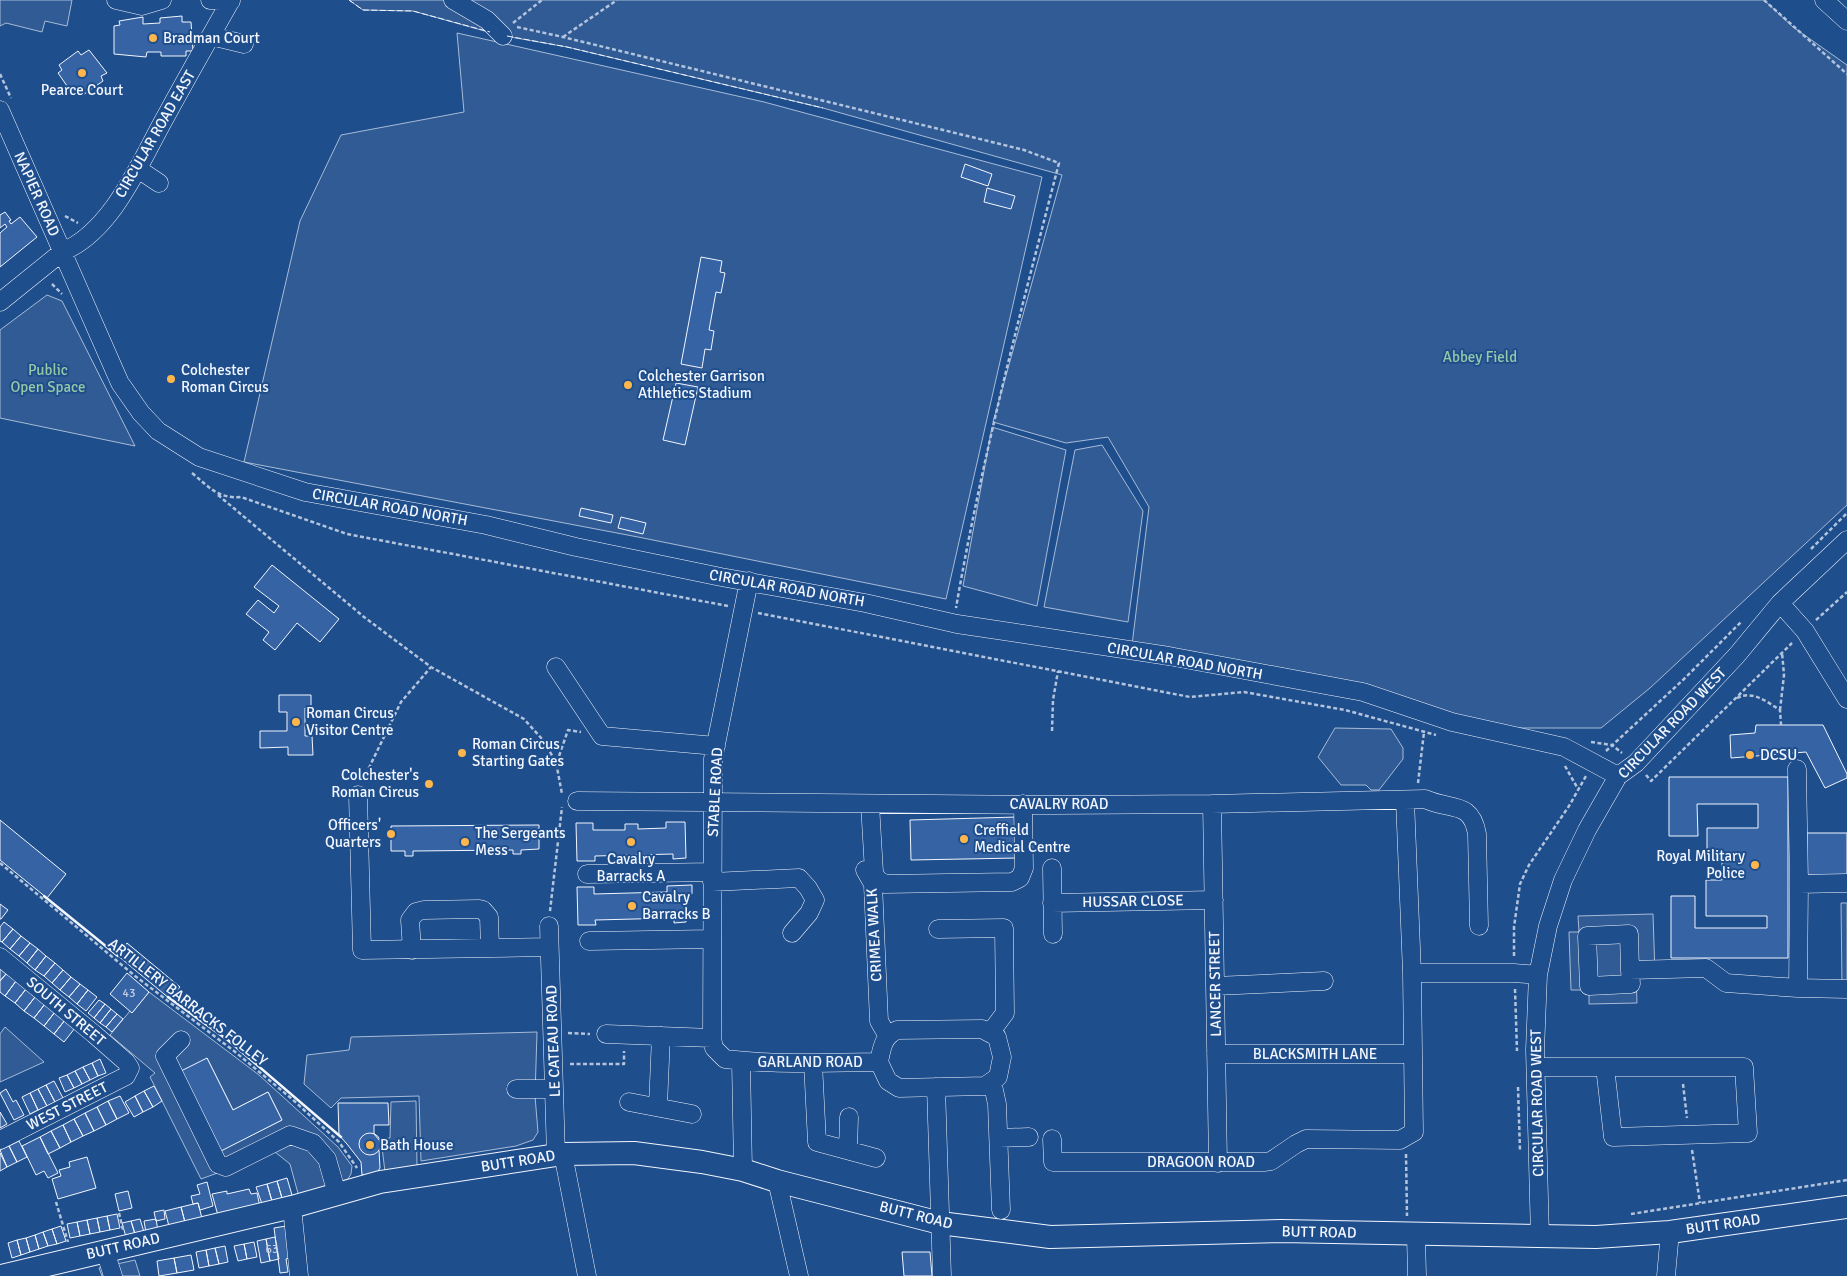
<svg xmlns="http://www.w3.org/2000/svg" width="1847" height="1276" viewBox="0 0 1847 1276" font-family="Signika,sans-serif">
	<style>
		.built { fill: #305b95; stroke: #a8bbd7; fill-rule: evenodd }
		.building { fill: #3563a3; stroke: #f2f6ff }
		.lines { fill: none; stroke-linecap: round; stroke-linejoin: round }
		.minor-casing { stroke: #f2f6ff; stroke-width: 19 }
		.major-casing { stroke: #f2f6ff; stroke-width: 24 }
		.path { stroke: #b3c4dc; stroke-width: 2.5; stroke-dasharray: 4 2.5; stroke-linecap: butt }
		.minor { stroke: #1f4e8c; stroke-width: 18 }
		.major { stroke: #1f4e8c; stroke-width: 22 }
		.fence { stroke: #f2f6ff; stroke-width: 1; stroke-dasharray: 6 2.5; stroke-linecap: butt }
		.wall { stroke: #f2f6ff; stroke-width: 2.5 }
		.poi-dot { fill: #ffb74d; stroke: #1f4e8c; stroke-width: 2 }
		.labels { text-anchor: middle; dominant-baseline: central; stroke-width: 4; stroke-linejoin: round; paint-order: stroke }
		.number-label { font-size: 12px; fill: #c3d1e8 }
		.poi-label { font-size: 15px; fill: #f2f6ff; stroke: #1f4e8c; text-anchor: start }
		.street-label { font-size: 15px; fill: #f2f6ff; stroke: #1f4e8c }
		.park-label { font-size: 15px; fill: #97c8a6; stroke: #1f4e8c }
	</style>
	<rect width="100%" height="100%" fill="#1f4e8c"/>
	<!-- built -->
	<path class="built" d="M0 0H72L67 26 45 21 42 32 6 23 0 26Z
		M349 0H1764L1793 27 1847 65V505L1650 688 1601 728H1479L1414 711 1131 653 1149 507 1108 437 1066 443 993 422 1062 175 823 108 567 47 499 35 413 11 363 10Z
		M457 33 764 102 1042 177 946 599 638 537 244 462 300 221 341 135 464 112Z
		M47 295 62 301 135 446 0 418V330Z
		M992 427 1066 450 1037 606 963 586Z
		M1102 445 1143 511 1128 622 1044 607 1075 450Z
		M1335 728 1391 729 1403 748V759L1379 790H1371L1366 785H1341L1318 757Z
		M1841 903H1847V985H1842Z
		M1653 914 1655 974H1636L1637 1003 1589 1004V990H1571L1569 932H1579L1578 916Z
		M149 992 259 1075 338 1147 352 1166 351 1174 348 1179 299 1197 290 1164 275 1152 201 1179 150 1077 155 1073 110 1035 130 1011 132 1013ZM207 1058 233 1110 268 1092 282 1120 221 1150Z
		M5 1027 44 1062 0 1082V1034Z
		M537 1032 535 1096 538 1132 533 1140 516 1146 421 1161 419 1096 341 1098 331 1108 304 1084 307 1055 349 1050 351 1037Z
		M416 1101 417 1167 385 1172 381 1139 390 1138 391 1102Z
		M135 1260 140 1276H102L99 1268Z"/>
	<!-- building -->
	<path class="building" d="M182 16V22H191L193 51H186V56H161V52H147L146 57 114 54V26L120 25 119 21 143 17V24L160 23V18Z
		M89 50 107 73 101 76 103 81 83 95 81 92 74 96 58 73 62 70 59 65 78 51 81 55Z
		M965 164 992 174 988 186 961 177Z
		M987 188 1015 196 1011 209 984 202Z
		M5 212 11 220 9 221 11 224 20 217 37 237 0 267V233L7 227 5 224 0 228V215Z
		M701 257 722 261 720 272 725 273 721 293 716 292 709 330 714 331 711 350 705 349 702 368 681 364Z
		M676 383 698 387 685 445 663 440Z
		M581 508 613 515 611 523 579 516Z
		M621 517 646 523 643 534 618 528Z
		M272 565 339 619 320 642 297 623 275 650 263 640 269 632 246 614 258 600 274 613 279 606 254 587Z
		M279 695H311V708H305V736H312L313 755H288V747L260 748V731H287V712H279Z
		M1756 725H1823L1847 774V778L1825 788 1806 752 1731 758 1730 735 1755 733Z
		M1669 777H1788V958H1671V896H1695V928H1767V916H1706V880H1722V851H1707V828H1758V804H1697L1698 836H1669Z
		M1017 817 1018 858 911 860 910 820Z
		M0 820 66 874 47 898 0 860Z
		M666 822H685L686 858 673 859V854L595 856V861H577L576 823H593V830H625V824H638V829L666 828Z
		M539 825V849L521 850V854H513V850L413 851V856H405V851H391V826Z
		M1807 833H1847V875H1807Z
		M692 885V894H686V922L674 923V918L595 920 596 925H578L577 887H594V894L667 892V886Z
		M0 904 8 910 1 919H0Z
		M4 922 13 929 2 942 0 941V927Z
		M13 929 21 936 10 949 2 942Z
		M21 936 30 943 19 956 10 949Z
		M30 943 38 949 27 963 19 956Z
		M127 943 180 987 170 999 117 955Z
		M38 949 46 956 35 970 27 963Z
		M46 956 55 963 44 976 35 970Z
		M55 963 63 970 52 983 44 976Z
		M0 969 6 974 0 981Z
		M63 970 71 977 60 990 52 983Z
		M127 973 149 992 132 1013 110 994Z
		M6 974 16 981 5 996 0 992V981Z
		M71 977 80 984 69 997 60 990Z
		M16 981 26 989 15 1003 5 996Z
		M80 984 88 990 77 1004 69 997Z
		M26 989 35 997 24 1011 15 1003Z
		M88 990 97 997 86 1011 77 1004Z
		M35 997 45 1004 34 1018 24 1011Z
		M99 1000 105 1004 94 1018 88 1013Z
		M45 1004 55 1012 44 1026 34 1018Z
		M105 1004 111 1009 100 1023 94 1018Z
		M111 1009 117 1014 106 1027 100 1023Z
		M55 1012 65 1020 54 1034 44 1026Z
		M117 1014 123 1019 112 1032 106 1027Z
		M65 1020 75 1028 64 1042 54 1034Z
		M207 1058 233 1110 268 1092 282 1120 221 1151 181 1071Z
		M100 1059 106 1073 98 1076 92 1063Z
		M92 1063 98 1076 90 1080 83 1067Z
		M83 1067 90 1080 82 1084 75 1071Z
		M75 1071 82 1084 74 1088 67 1075Z
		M67 1075 74 1088 65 1092 59 1078Z
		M54 1081 63 1098 55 1102 46 1085Z
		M46 1085 55 1102 47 1106 38 1089Z
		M154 1086 162 1101 153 1107 144 1091Z
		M6 1089 13 1102 16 1100 24 1115 14 1120 0 1093Z
		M38 1089 47 1106 38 1110 30 1093Z
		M144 1091 153 1107 143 1112 135 1096Z
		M30 1093 38 1110 30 1114 22 1097Z
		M120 1096 129 1113 117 1119 108 1101Z
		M135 1096 143 1112 134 1117 125 1102Z
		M108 1101 117 1119 106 1125 97 1107Z
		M338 1103H388L389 1125H374V1134L380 1141 381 1148 379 1150 380 1168 376 1174 362 1175 361 1162 347 1144 339 1135Z
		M97 1107 106 1125 94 1131 85 1113Z
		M0 1112 7 1124 0 1128Z
		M85 1113 94 1131 83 1136 74 1119Z
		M74 1119 83 1136 71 1142 63 1125Z
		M63 1125 71 1142 60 1148 51 1131Z
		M51 1131 60 1148 48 1154 40 1137Z
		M359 1144a11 11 0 1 1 22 0a11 11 0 1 1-22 0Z
		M40 1137 58 1173 48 1178 44 1171 36 1175 22 1146Z
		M19 1141 27 1157 17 1162 9 1146Z
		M9 1146 17 1162 7 1167 0 1150Z
		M0 1153 7 1167 0 1171Z
		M87 1157 96 1188 58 1199 52 1179 61 1176 59 1170 70 1167 69 1162Z
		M287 1178 292 1195 282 1198 277 1181Z
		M277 1181 282 1198 272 1201 267 1184Z
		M207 1182 213 1206 200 1210 198 1203 193 1204 191 1196 200 1194 197 1185Z
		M267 1184 272 1201 262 1204 256 1187Z
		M249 1189 251 1194 257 1193 260 1207 218 1214 217 1212 212 1194 227 1191V1194Z
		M128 1191 132 1208 119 1211 115 1194Z
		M198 1203 203 1222 186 1226 181 1207Z
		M181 1207 186 1226 170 1230 165 1211Z
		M164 1210 165 1219 156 1221 154 1212Z
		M117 1214 120 1228 110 1230 107 1216Z
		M107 1216 110 1230 100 1232 97 1218Z
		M97 1218 100 1232 90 1234 87 1220Z
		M140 1219 144 1232 135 1234 131 1221Z
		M156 1219 158 1231 146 1233 144 1221Z
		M87 1220 90 1234 80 1236 77 1222Z
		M131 1221 135 1234 126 1237 122 1223Z
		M77 1222 80 1236 70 1238 67 1224Z
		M292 1225 289 1258 286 1259 288 1272 280 1273 274 1228Z
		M61 1226 66 1241 57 1244 52 1229Z
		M52 1229 57 1244 48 1246 43 1232Z
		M43 1232 48 1246 39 1249 35 1235Z
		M35 1235 39 1249 30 1252 26 1238Z
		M275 1237 279 1259 270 1261 266 1239Z
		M26 1238 30 1252 21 1255 17 1240Z
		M266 1239 270 1261 261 1263 257 1241Z
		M17 1240 21 1255 12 1258 8 1243Z
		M254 1242 257 1257 247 1259 244 1244Z
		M244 1244 247 1259 238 1261 234 1246Z
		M225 1246 228 1262 219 1264 215 1248Z
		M215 1248 219 1264 209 1266 206 1250Z
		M206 1250 209 1266 199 1268 196 1252Z
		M902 1252H930L932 1276H904Z
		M191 1255 194 1270 177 1273 174 1258Z
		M174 1258 177 1273 159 1276 157 1261Z"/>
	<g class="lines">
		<!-- minor casing -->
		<g class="minor-casing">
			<path id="minor" d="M116 0 142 6 162 0
				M210 0 231 1
				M453 0 487 20 503 36
				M1824 0 1847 21
				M211 36 244 44
				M0 110 120 383 141 413 158 431 199 457 305 492 486 525 576 547 721 577 865 603 957 624 1169 656 1363 692 1452 722 1564 747 1618 776
				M138 169 159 183
				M0 302 62 252C113 231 140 162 166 116 187 77 209 39 231 0
				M749 581 713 759 712 1038 714 1048 725 1059C776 1065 828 1063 879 1062 882 1047 883 1037 897 1030L982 1029 997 1037 1002 1057 998 1077 985 1086 899 1088 888 1081 879 1062
				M1780 603 1805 631 1847 699
				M556 667 602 736 716 746
				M1797 769 1799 884
				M358 795 362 950 549 947
				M577 801 1054 805 1212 804 1425 799C1451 811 1471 800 1477 834L1479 926
				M870 804 874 872 877 879 885 884 1012 882 1020 878 1024 868 1023 804
				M1212 804 1218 1163
				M1052 868 1053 934
				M865 870 873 884 879 1021 887 1035
				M587 874 712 872
				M712 882 799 878 808 888 815 900 809 913 792 933
				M1052 903 1214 900
				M549 926 556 1155
				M938 929 1004 928 1005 1013 990 1033
				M589 941 712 939
				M412 950 410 920 416 912 424 910 479 909 483 910 489 917 490 948
				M0 957 94 1034 126 1062 130 1068 126 1076 0 1140
				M1630 970 1629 934 1587 936 1589 986 1631 984 1630 970 1706 968 1726 983 1798 988 1847 989
				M1412 973H1514L1538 975
				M1215 986 1324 981
				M1798 988 1799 884 1847 883
				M606 1034 712 1038
				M181 1040 165 1056 218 1164 226 1167 290 1135 313 1143 327 1159 337 1194
				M1216 1054H1413
				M741 1061 743 1170
				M813 1063 817 1142 876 1158
				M1536 1067C1605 1067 1674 1067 1744 1067L1748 1133 1613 1137 1605 1067
				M992 1081 997 1104 1001 1210
				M936 1087 942 1276
				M516 1089H554
				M629 1102 692 1114
				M658 1106 661 1036
				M999 1138 1029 1137
				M1052 1139 1053 1162H1264L1271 1161 1296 1144 1306 1139 1400 1140 1414 1132 1412 973 1405 800
				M848 1150 849 1117
				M563 1154 587 1276
				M777 1181 799 1276
				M292 1207 299 1276
				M1416 1235 1417 1276
				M1540 1237 1535 1050 1538 975 1548 926 1563 880 1587 830 1618 776 1636 763 1737 655 1780 603 1847 540
				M105 1251 113 1276
				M1666 1276 1670 1232"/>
		</g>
		<!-- major casing -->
		<g class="major-casing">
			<path id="major" d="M1 1276 292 1207 380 1182 563 1154 634 1153 702 1162 743 1170 777 1181 940 1223 1050 1237 1281 1231 1596 1237 1670 1232 1847 1207"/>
		</g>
		<!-- path -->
		<path class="path" d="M1764 0 1847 74
			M513 23 542 0
			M517 27 563 37 988 141 1024 150 1059 163C1021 310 982 457 956 608
			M563 37 617 0
			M0 74 11 98
			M65 216 78 223
			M52 284 62 294
			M192 473C209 487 218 499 241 497L347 534 728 606
			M218 495 364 617 431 667 524 719 542 739 556 762 562 794
			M1811 549 1847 513
			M758 613 1190 697 1244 692 1345 710 1436 735
			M1816 620 1847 592
			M1737 698C1753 690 1767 702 1780 710L1781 725
			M1780 710 1784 675 1782 652
			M1052 731 1053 700 1058 671
			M1591 742 1612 745 1622 753
			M1606 751 1684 679 1742 621
			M557 762 568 730 581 732
			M1565 766 1578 789
			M1646 775 1651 781 1792 643
			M363 780 401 702 431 667
			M1418 783 1424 732
			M0 863 135 976 234 1051 292 1099 339 1142 357 1168
			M550 911 562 807
			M1514 956V927L1520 884 1529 865 1569 806 1586 776
			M1515 989 1517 1051
			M568 1033 590 1034
			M570 1064H624V1051
			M1683 1084 1687 1118
			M1518 1087 1520 1151
			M1692 1150 1700 1203
			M1406 1154 1407 1216
			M56 1202 68 1242
			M119 1213 123 1230
			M1631 1214 1847 1180"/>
		<!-- minor -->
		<use href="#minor" class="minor"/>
		<!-- major -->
		<use href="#major" class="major"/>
		<!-- fence -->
		<path class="fence" d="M349 0 363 10 413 11 490 32
			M507 36 567 47 823 108"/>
		<!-- wall -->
		<path class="wall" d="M44 896 118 956
			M168 997 229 1041 341 1137"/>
	</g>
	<!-- markers -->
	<g class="poi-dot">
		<circle cx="153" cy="38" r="5"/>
		<circle cx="82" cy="73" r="5"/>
		<circle cx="171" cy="379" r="5"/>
		<circle cx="628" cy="385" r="5"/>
		<circle cx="296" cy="722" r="5"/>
		<circle cx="462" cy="753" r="5"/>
		<circle cx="1750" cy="755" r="5"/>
		<circle cx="429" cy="784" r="5"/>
		<circle cx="391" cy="834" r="5"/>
		<circle cx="964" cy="839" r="5"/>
		<circle cx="465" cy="842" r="5"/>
		<circle cx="631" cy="842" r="5"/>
		<circle cx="1755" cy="865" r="5"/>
		<circle cx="632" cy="906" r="5"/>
		<circle cx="370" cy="1145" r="5"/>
	</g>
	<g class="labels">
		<!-- number labels -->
		<g class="number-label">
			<text x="129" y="993">43</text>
			<text x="272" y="1249">63</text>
		</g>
		<!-- poi labels -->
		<g class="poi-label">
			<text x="163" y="38">Bradman Court</text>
			<text x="82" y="90" text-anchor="middle">Pearce Court</text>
			<text x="181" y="370">Colchester<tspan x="181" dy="17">Roman Circus</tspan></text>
			<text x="638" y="376">Colchester Garrison<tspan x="638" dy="17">Athletics Stadium</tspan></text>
			<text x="306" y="713">Roman Circus<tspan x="306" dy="17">Visitor Centre</tspan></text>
			<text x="472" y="744">Roman Circus<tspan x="472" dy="17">Starting Gates</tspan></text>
			<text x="1760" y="755">DCSU</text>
			<text x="419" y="775" text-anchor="end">Colchester's<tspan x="419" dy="17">Roman Circus</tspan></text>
			<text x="381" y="825" text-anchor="end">Officers'<tspan x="381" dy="17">Quarters</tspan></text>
			<text x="974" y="830">Creffield<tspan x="974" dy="17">Medical Centre</tspan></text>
			<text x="475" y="833">The Sergeants<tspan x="475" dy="17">Mess</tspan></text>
			<text x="1745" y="856" text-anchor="end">Royal Military<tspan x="1745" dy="17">Police</tspan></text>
			<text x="631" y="859" text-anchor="middle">Cavalry<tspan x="631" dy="17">Barracks A</tspan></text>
			<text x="642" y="897">Cavalry<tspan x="642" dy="17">Barracks B</tspan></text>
			<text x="380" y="1145">Bath House</text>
		</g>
		<!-- street labels -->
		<g class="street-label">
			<text transform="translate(155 134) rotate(-60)">CIRCULAR ROAD EAST</text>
			<text transform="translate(37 194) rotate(66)">NAPIER ROAD</text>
			<text transform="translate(390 507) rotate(10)">CIRCULAR ROAD NORTH</text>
			<text transform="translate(787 588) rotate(10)">CIRCULAR ROAD NORTH</text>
			<text transform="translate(1185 661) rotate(10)">CIRCULAR ROAD NORTH</text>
			<text transform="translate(1672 723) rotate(-46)">CIRCULAR ROAD WEST</text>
			<text transform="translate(715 792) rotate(-87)">STABLE ROAD</text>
			<text x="1059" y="804">CAVALRY ROAD</text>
			<text transform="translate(1133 901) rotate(-1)">HUSSAR CLOSE</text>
			<text transform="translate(874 935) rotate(-93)">CRIMEA WALK</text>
			<text transform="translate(1215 984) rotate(-91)">LANCER STREET</text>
			<text transform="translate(188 1002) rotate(38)">ARTILLERY BARRACKS FOLLEY</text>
			<text transform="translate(66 1011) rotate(40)">SOUTH STREET</text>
			<text transform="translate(553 1041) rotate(-92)">LE CATEAU ROAD</text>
			<text x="1315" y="1054">BLACKSMITH LANE</text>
			<text x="810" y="1062">GARLAND ROAD</text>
			<text transform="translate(1537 1103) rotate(-91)">CIRCULAR ROAD WEST</text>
			<text transform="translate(67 1106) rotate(-27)">WEST STREET</text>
			<text transform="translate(518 1161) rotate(-9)">BUTT ROAD</text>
			<text x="1201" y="1162">DRAGOON ROAD</text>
			<text transform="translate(916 1215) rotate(14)">BUTT ROAD</text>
			<text transform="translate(1723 1224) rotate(-8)">BUTT ROAD</text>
			<text transform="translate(1319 1232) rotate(1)">BUTT ROAD</text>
			<text transform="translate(123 1246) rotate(-13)">BUTT ROAD</text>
		</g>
		<!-- park labels -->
		<g class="park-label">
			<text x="1480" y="357">Abbey Field</text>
			<text x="48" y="370">Public<tspan x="48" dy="17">Open Space</tspan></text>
		</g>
	</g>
</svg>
